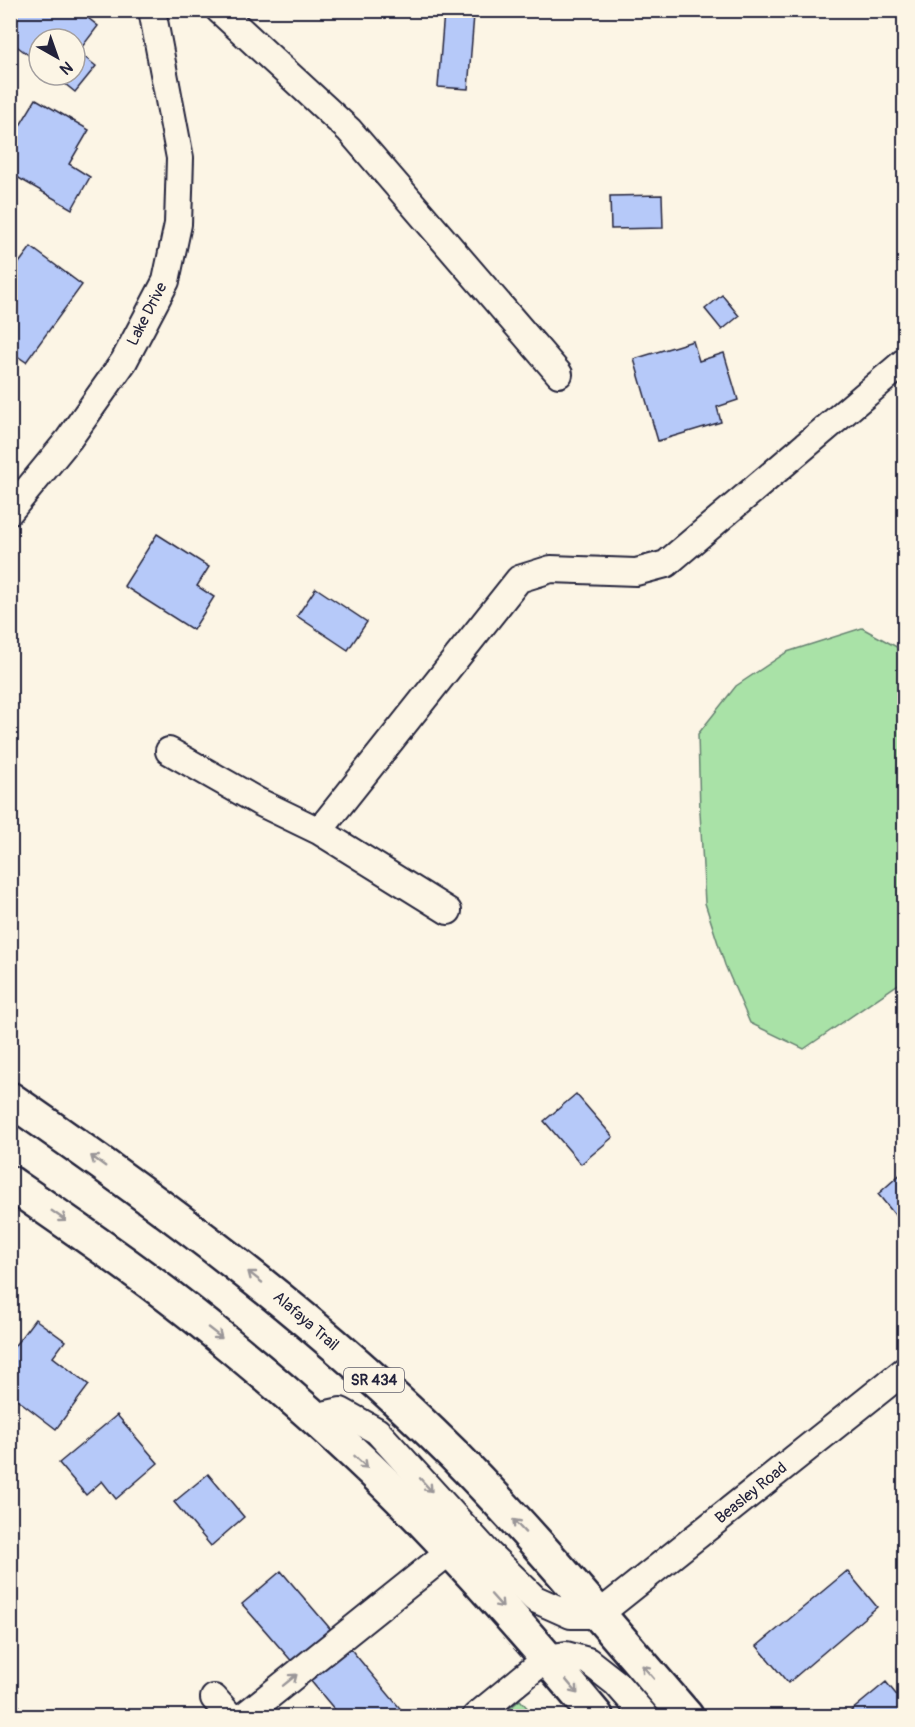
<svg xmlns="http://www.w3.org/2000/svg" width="915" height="1727" viewBox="0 0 915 1727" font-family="Pangolin,sans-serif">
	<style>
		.green { fill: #a9e2a7; stroke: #668271; stroke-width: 1.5 }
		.building { fill: #b6c9f9; stroke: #22223b; stroke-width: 1.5 }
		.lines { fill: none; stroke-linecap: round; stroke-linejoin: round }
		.minor-casing { stroke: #22223b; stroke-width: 30 }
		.major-casing { stroke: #22223b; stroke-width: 38 }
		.minor { stroke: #fcf5e5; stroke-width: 26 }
		.major { stroke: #fcf5e5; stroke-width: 33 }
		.oneway { stroke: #9a9698 }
		.labels { text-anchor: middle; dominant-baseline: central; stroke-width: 6; stroke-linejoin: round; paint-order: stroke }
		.shield { fill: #fcf5e5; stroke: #63616e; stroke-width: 1.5 }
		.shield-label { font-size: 15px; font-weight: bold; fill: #22223b }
		.street-label { font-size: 16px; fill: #22223b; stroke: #fcf5e5 }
	</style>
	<rect width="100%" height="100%" fill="#fcf5e5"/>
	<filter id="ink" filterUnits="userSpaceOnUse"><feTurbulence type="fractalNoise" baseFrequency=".0167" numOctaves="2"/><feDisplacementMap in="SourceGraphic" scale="12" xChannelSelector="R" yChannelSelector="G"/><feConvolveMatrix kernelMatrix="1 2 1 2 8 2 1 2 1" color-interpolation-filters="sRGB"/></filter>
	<g filter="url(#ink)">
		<!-- green -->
		<path class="green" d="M862 628 904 651V980L804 1049 750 1023 725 965 705 903 700 812 698 734 736 686 787 652Z
			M520 1700 535 1716H500Z"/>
		<!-- building -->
		<path class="building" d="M10 10H78L98 26 78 52 96 66 75 92 54 75H75V39H39V63L10 41V26L18 17Z
			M444 12 474 15 468 89 438 87Z
			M36 99 89 130 69 164 90 177 72 209 10 173V142Z
			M662 195 663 228 611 229 610 196Z
			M31 247 82 285 26 362 10 351V275Z
			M722 295 739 316 722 330 705 309Z
			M693 341 699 361 724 353 738 400 717 407 721 422 658 441 634 359Z
			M157 534 209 567 197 586 214 597 193 630 124 586Z
			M316 588 367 622 348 650 297 616Z
			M576 1094 613 1137 581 1164 544 1121Z
			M904 1171V1226L878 1194Z
			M35 1319 65 1341 53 1357 89 1385 56 1429 10 1394V1352Z
			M117 1415 158 1463 116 1499 102 1481 86 1495 59 1463Z
			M208 1474 244 1517 211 1546 174 1502Z
			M281 1571 333 1632 295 1665 242 1604Z
			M847 1571 877 1607 788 1683 757 1646Z
			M349 1647 404 1713 400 1716H340L310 1680Z
			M886 1682 904 1704V1716H845Z
			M10 1695 24 1712 18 1716H10Z"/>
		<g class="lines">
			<!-- minor casing -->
			<g class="minor-casing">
				<path id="minor" d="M219 10 349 130 559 374
					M10 511 69 439 124 361 166 281 178 224 180 158 152 10
					M169 751 259 802 319 831 448 911
					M319 831 519 579 551 569 636 572 666 564 904 362
					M314 1417 341 1411 377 1431 489 1554 535 1599 571 1615H598L904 1371
					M214 1698 230 1716
					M244 1716 450 1551
					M476 1716 547 1658 566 1655 588 1661 616 1683 645 1716"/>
			</g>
			<!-- major casing -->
			<g class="major-casing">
				<path id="major" d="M10 1099C166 1207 318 1320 453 1454 535 1537 610 1628 686 1716
					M10 1183C84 1234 157 1284 226 1342 288 1393 349 1446 405 1503 472 1571 535 1643 596 1716"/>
			</g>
			<!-- minor -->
			<use href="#minor" class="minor"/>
			<!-- major -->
			<use href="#major" class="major"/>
		</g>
		<!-- one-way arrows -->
		<defs><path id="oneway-shaft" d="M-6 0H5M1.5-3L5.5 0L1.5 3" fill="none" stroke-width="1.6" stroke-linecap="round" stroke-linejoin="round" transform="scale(1.5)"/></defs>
		<g class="oneway">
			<use href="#oneway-shaft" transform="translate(98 1161) rotate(-144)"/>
			<use href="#oneway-shaft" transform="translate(59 1216) rotate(35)"/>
			<use href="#oneway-shaft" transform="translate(255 1277) rotate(-142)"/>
			<use href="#oneway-shaft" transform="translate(215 1333) rotate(38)"/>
			<use href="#oneway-shaft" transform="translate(361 1462) rotate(43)"/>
			<use href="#oneway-shaft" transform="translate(426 1485) rotate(48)"/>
			<use href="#oneway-shaft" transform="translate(519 1526) rotate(-133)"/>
			<use href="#oneway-shaft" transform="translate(497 1601) rotate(48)"/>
			<use href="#oneway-shaft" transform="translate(648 1672) rotate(-131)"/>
			<use href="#oneway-shaft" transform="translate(290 1680) rotate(-39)"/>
			<use href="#oneway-shaft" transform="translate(572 1687) rotate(50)"/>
		</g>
	</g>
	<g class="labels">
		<!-- shield labels -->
		<rect class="shield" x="344" y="1368" width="60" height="24" rx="4.5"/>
		<g class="shield-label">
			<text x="374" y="1380">SR 434</text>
		</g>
		<!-- street labels -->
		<g class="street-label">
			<text transform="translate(147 314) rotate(-63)">Lake Drive</text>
			<text transform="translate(306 1321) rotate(41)">Alafaya Trail</text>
			<text transform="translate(751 1493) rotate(-39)">Beasley Road</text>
		</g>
	</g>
	<!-- margin -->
	<rect width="915" height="1727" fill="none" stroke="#fcf5e5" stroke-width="36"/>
	<rect x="18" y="18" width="879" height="1691" fill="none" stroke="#22223b" stroke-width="2" filter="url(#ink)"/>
	<!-- north arrow -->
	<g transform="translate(57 57) rotate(140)"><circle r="28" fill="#fcf5e5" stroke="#a5a1a1" stroke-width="1.5"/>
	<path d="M0-4.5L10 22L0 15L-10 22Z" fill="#22223b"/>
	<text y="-9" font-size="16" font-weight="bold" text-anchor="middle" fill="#22223b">N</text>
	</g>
</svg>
